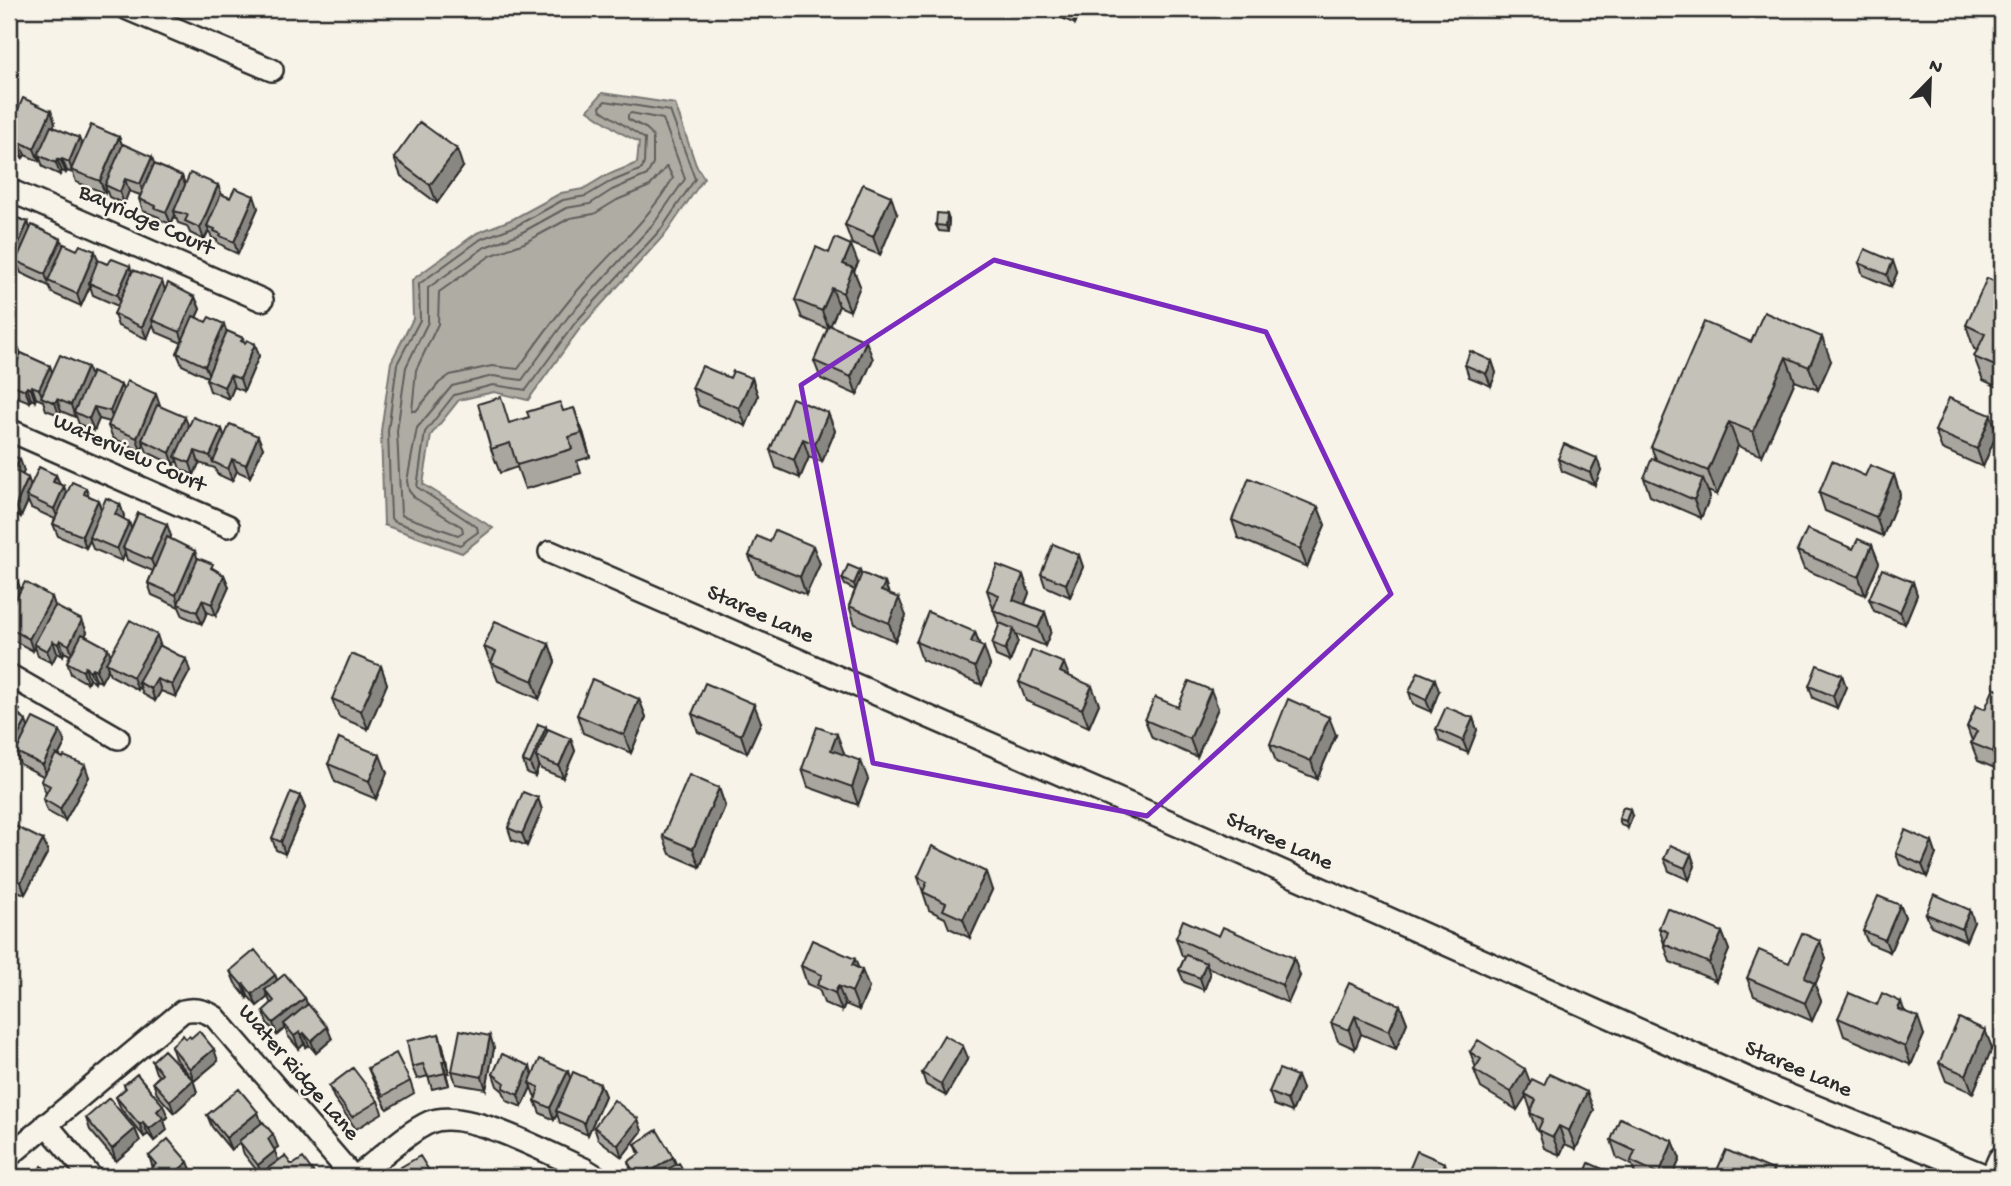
<svg xmlns="http://www.w3.org/2000/svg" width="2011" height="1186" viewBox="0 0 2011 1186" font-family="'Gochi Hand',sans-serif">
	<style>
		.water { fill: #afaca4; stroke: #7a7874; stroke-width: 2 }
		.lines { fill: none; stroke-linecap: round; stroke-linejoin: round }
		.shore { stroke: #605f5b; stroke-width: 2 }
		.minor-casing { stroke: #2b2b2b; stroke-width: 26 }
		.major-casing { stroke: #2b2b2b; stroke-width: 33 }
		.minor { stroke: #f7f3e8; stroke-width: 21 }
		.major { stroke: #f7f3e8; stroke-width: 28 }
		.wall { fill: #a9a69f; stroke: #2b2b2b; stroke-width: 2 }
		.shaded-wall { fill: #898782; stroke: #2b2b2b; stroke-width: 2 }
		.building { fill: #c4c1b9; stroke: #2b2b2b; stroke-width: 2 }
		.marked { fill: none; stroke: #7b2cbf; stroke-width: 5; stroke-linejoin: round }
		.labels { text-anchor: middle; dominant-baseline: central; stroke-width: 5; stroke-linejoin: round; paint-order: stroke }
		.street-label { font-size: 23px; fill: #2b2b2b; stroke: #f7f3e8 }
	</style>
	<rect width="100%" height="100%" fill="#f7f3e8"/>
	<filter id="ink" filterUnits="userSpaceOnUse"><feTurbulence type="fractalNoise" baseFrequency=".0143" numOctaves="2"/><feDisplacementMap in="SourceGraphic" scale="14" xChannelSelector="R" yChannelSelector="G"/><feConvolveMatrix kernelMatrix="1 2 1 2 8 2 1 2 1" color-interpolation-filters="sRGB"/></filter>
	<g filter="url(#ink)">
		<!-- water -->
		<path class="water" d="M602 93 675 104 696 165 704 178 667 232 581 327 528 400 494 392 459 400 431 435 423 484 493 528 462 553 384 525 381 431 391 362 413 319 412 280 477 233 513 219 561 193 583 189 605 176 637 163 639 142 621 133 588 110Z"/>
		<g class="lines">
			<!-- shore -->
			<path class="shore" d="M605 101 670 111 695 179 662 228 575 323 526 390 493 385 454 395 425 432 417 487 477 527 478 532 460 545 393 521 391 518 388 431 397 364 420 320 419 284 481 239 516 226 563 200 586 196 608 183 642 169 644 163 645 139 601 110 600 107Z
				M631 113 663 119 685 179 655 222 568 317 522 380 493 376 452 386 417 428 407 481 409 491 415 498 462 527 463 532 458 535 401 515 397 431 406 367 428 322V288L485 247 519 234 566 208 590 204 612 190 647 175 653 164V137L647 129 628 119V115Z
				M667 166 673 178C650 217 615 249 585 282 560 310 539 339 518 369L492 366 450 375 439 383 416 411H412L416 370 438 324 439 292 490 256 524 243 570 218 594 214 617 200 650 186Z"/>
			<!-- minor casing -->
			<g class="minor-casing">
				<path id="minor" d="M128 9 272 70
					M9 190 262 300
					M9 430 228 526
					M550 552 1221 844 1758 1083 1989 1177
					M9 675 118 738
					M46 1124 91 1177
					M9 1156 183 1011C195 1008 204 1010 215 1017L353 1177
					M356 1177C377 1161 407 1132 430 1122 466 1107 549 1154 584 1169L597 1177"/>
			</g>
			<!-- major casing -->
			<g class="major-casing">
				<path id="major" d="M1995 1177 2002 1161"/>
			</g>
			<!-- minor -->
			<use href="#minor" class="minor"/>
			<!-- major -->
			<use href="#major" class="major"/>
		</g>
		<!-- wall -->
		<path class="wall" d="M1049 9H1082L1075 24 1051 13Z
			M9 99 15 102 18 109 51 111 55 123 53 127 82 145 119 137 122 145 154 164 182 176 185 185 222 195 258 208 238 254 225 248 224 246 218 243 217 240 212 238 209 230 204 240 190 233 187 226 178 223 175 215 171 224 160 220 159 217 143 211 139 199 140 195 129 191 124 204 109 197 106 189 105 193 76 182 73 173 67 171 66 173 62 171 60 175 43 167 40 158 39 161 25 155 23 158 9 152Z
			M394 158 463 167 437 203 401 176Z
			M897 214 880 255 852 244 845 225Z
			M9 215 28 222 30 229 61 239 63 246 107 264 132 272 165 289 195 297 200 309 196 318 243 338 244 342 255 344 259 356 244 391 234 387 229 399 210 391 206 379 207 377 182 365 177 353 182 343 156 332 153 324 147 339 118 326 114 314 118 306 93 295 90 286 81 306 52 293 49 286 21 273 18 266 12 279 9 278Z
			M949 220 948 232 939 231 936 225Z
			M858 263 854 271 860 286 850 311 839 306 830 325 873 359 857 395 821 379 814 361 828 329 802 318 795 300Z
			M1859 263 1897 273 1891 287 1863 275Z
			M2002 285V389L1983 380 1974 357 1977 350 1974 349 1966 325Z
			M9 340 21 353 50 366 52 373 90 376 121 385 123 391 160 406 189 426 222 429 224 436 263 448 250 477 237 471 232 481 217 474 215 468 199 463 194 475 180 469 177 460 174 465 147 452 144 444 141 451 113 438 108 426 110 422 99 419 94 431 79 424 76 416 75 417 61 411 59 415 46 410 43 401 36 398 35 401 31 399 30 402 12 395 9 386Z
			M1751 342 1831 361 1818 390 1795 381 1762 456 1738 446 1717 495 1708 491 1710 497 1701 518 1650 496 1644 478 1656 459 1651 447Z
			M1492 361 1496 373 1491 386 1469 377 1465 365Z
			M730 378H752L758 396 746 426 699 406 692 388Z
			M564 411 583 432 590 457 577 461 581 473 525 489 517 467 500 473 491 449 511 423Z
			M828 413 835 431 822 462 809 457 800 478 776 468 770 450Z
			M1935 431 1997 433 1983 467 1942 449Z
			M9 454 24 471 22 475 28 478 31 486 56 475 60 484 67 493 86 488 89 496 98 500 101 509 120 504 124 516 123 519 129 522 131 528 171 536 170 539 198 559 224 575 229 587 216 616 207 612 202 624 183 616 179 607 152 595 148 583 153 571 127 560 125 553 122 561 93 549 90 540 86 548 58 536 53 524 55 519 31 508 28 501 21 517 9 512Z
			M1558 459 1601 470 1595 485 1562 471Z
			M1894 475 1900 494 1883 536 1825 511 1819 493 1865 476Z
			M1318 507 1325 525 1307 567 1238 538 1232 520Z
			M1872 545 1879 563 1865 595 1804 569 1797 551 1853 549Z
			M813 546 820 564 806 595 756 574 749 556Z
			M1079 555 1083 567 1070 597 1045 586 1041 574Z
			M860 570 862 575 885 583 889 594 906 616 895 641 855 624 849 606 855 590 845 585 842 579Z
			M1023 575 1029 593 1025 604 1045 612 1051 631 1045 646 1016 634 1018 641 1010 662 996 656 992 644 999 626 987 590Z
			M9 577 20 590 52 597 55 606 87 632 85 636 111 655 160 645 190 671 176 697 161 691 155 701 143 694 140 686 138 690 110 675 108 669 101 682 96 680 95 683 89 679 87 683 71 674 67 662 70 655 64 652 63 656 57 653 52 663 38 656 35 647 33 651 9 638Z
			M1913 582 1917 595 1905 624 1874 611 1869 599Z
			M975 632 980 645 990 665 982 685 922 660 916 642Z
			M549 644 555 662 539 699 498 681 484 647Z
			M381 666 387 684 368 729 339 717 332 699Z
			M1842 675 1846 687 1837 708 1813 698 1809 686Z
			M1069 676 1099 704 1089 727 1026 701 1019 682Z
			M1439 691 1431 712 1413 704 1409 692Z
			M639 699 646 717 631 753 583 733 577 715Z
			M9 704 23 718 28 727 60 731 65 743 59 755 89 777 65 821 47 811 43 799 46 793 41 781 43 776 20 764 16 753 11 762 9 760Z
			M1976 706 1999 770 1978 761 1971 743 1972 741 1967 727Z
			M1178 707 1218 708 1197 757 1152 738 1145 720Z
			M692 714 761 722 747 753 698 732Z
			M1473 718 1477 730 1468 753 1440 741 1436 729Z
			M546 727 547 731 571 739 575 751 563 778 541 769 539 765 535 776 527 773 523 761Z
			M1336 735 1317 779 1276 762 1270 744Z
			M844 753 843 754 868 779 858 805 808 787 802 769Z
			M328 764 387 773 376 799 335 782Z
			M719 788 725 806 700 867 670 854 663 836Z
			M300 796 305 808 285 854 276 850 272 838Z
			M538 798 542 810 527 846 512 840 508 828Z
			M1632 816 1628 828 1621 825 1619 819Z
			M9 829 11 834 43 840 48 852 25 894 9 888Z
			M1932 842 1936 854 1927 877 1900 865 1896 853Z
			M1691 854 1695 866 1689 880 1669 871 1664 859Z
			M918 877 992 890 970 938 949 928 945 918 929 910Z
			M1900 905 1905 917 1890 952 1868 943 1863 931Z
			M1926 914 1974 922 1966 941 1931 926Z
			M1659 928 1722 932 1729 950 1716 981 1670 962Z
			M1176 938 1300 976 1288 1003 1207 967 1210 975 1204 990 1184 982 1179 970 1185 957 1182 956Z
			M1820 941 1826 959 1815 985 1821 1001 1812 1021 1754 996 1747 978 1789 963Z
			M801 966 858 968 869 988 859 1010 845 1004 842 1011 824 1003 819 989 807 984Z
			M230 971 275 975 277 980 305 998 307 1004 332 1039 316 1053 309 1045 306 1047 304 1044 299 1049 288 1036 285 1028 277 1035 267 1023 263 1011 271 1004 268 997 257 1006 248 996 247 998 235 983Z
			M1400 1005 1407 1023 1396 1049 1361 1034 1355 1049 1338 1041 1331 1023Z
			M1877 1005 1905 1011 1924 1035 1911 1065 1844 1036 1838 1018Z
			M1985 1030 1992 1048 1973 1093 1946 1081 1939 1063Z
			M439 1034 443 1046 449 1073H446L449 1085 432 1089 428 1076 417 1079 412 1067Z
			M490 1036 494 1048 486 1089 456 1084 452 1071Z
			M191 1038 218 1061 194 1081 175 1058 171 1046 186 1039Z
			M1470 1052 1530 1084 1594 1110 1576 1149 1565 1144 1560 1155 1544 1148 1539 1132 1537 1131 1530 1113 1531 1111 1526 1096 1517 1110 1481 1088 1474 1070 1476 1068Z
			M968 1058 946 1096 926 1085 922 1073Z
			M152 1061 193 1080 197 1092 174 1113 157 1094 153 1082 159 1076 156 1073Z
			M368 1068 410 1081 414 1093 387 1109 373 1080Z
			M493 1074 533 1075 570 1078 600 1084 605 1096 588 1135 560 1123 557 1114 554 1120 540 1113 535 1101 536 1096 534 1095 531 1087 522 1107 507 1101 503 1091 497 1086Z
			M124 1085 168 1117 164 1121 167 1130 154 1141 148 1134 144 1137 121 1109 116 1097 125 1089Z
			M329 1086 378 1101 382 1113 356 1129 334 1098Z
			M1302 1089 1292 1112 1274 1105 1269 1092Z
			M207 1115 262 1123 278 1147 274 1149 278 1160 313 1172 315 1177H266L265 1175 262 1177 244 1154 240 1143 231 1150 212 1127Z
			M86 1118 135 1129 140 1141 116 1161 90 1130Z
			M638 1119 642 1131 622 1157 598 1139 594 1127Z
			M1611 1140 1673 1141 1680 1159 1672 1177H1636L1632 1165 1617 1158Z
			M635 1144 673 1157 676 1165 687 1177H634L628 1162 639 1154Z
			M149 1156 193 1174 153 1168Z"/>
		<!-- shaded-wall -->
		<path class="shaded-wall" d="M1072 9H1082L1075 24 1071 11Z
			M15 102 19 114 9 138V116Z
			M51 111 55 123 41 156 38 155 40 158 39 161 34 149Z
			M119 137 124 149 105 185 106 189 105 193 100 181Z
			M79 138 84 150 72 170 69 162Z
			M20 142 25 155 23 158 19 146Z
			M457 149 463 167 437 203 430 185Z
			M152 157 156 169 144 197 140 184Z
			M57 159 62 171 60 175 56 163Z
			M62 159 67 171 66 173 61 161Z
			M182 176 186 188 174 211 175 215 171 224 166 212Z
			M125 179 129 191 124 204 120 192Z
			M218 185 223 197 207 226 209 230 204 240 200 228Z
			M254 196 258 208 238 254 234 242Z
			M891 196 897 214 880 255 873 237Z
			M947 214 949 220 948 232 946 226Z
			M28 222 32 234 16 261 18 266 12 279 9 269V266Z
			M61 239 65 251 48 282 45 274Z
			M851 245 858 263 854 271 860 286 850 311 843 293V264Z
			M95 251 99 263 89 283 90 286 81 306 77 294Z
			M1893 261 1897 273 1891 287 1887 275Z
			M130 266 134 278 122 307 117 295Z
			M162 281 166 293 152 320 153 324 147 339 142 327Z
			M832 288 839 306 829 329 822 311Z
			M195 297 200 309 184 344 180 332Z
			M224 324 228 336 210 378 205 366Z
			M1822 337 1831 361 1818 390 1809 367Z
			M866 341 873 359 857 395 851 377Z
			M17 344 22 356 9 383V364Z
			M255 344 259 356 244 391 240 379Z
			M1786 357 1795 381 1762 456 1753 432Z
			M1492 361 1496 373 1491 386 1486 374Z
			M50 366 54 378 43 398 39 389Z
			M87 367 92 379 74 412 75 417 71 405Z
			M230 375 234 387 229 399 224 387Z
			M752 378 758 396 746 426 739 408Z
			M121 385 126 397 114 423 110 411Z
			M32 386 36 398 35 401 31 389Z
			M27 387 31 399 30 402 25 390Z
			M156 394 160 406 142 440 144 444 141 451 137 438Z
			M57 399 61 411 59 415 55 403Z
			M94 407 99 419 94 431 89 419Z
			M574 408 583 432 590 457 582 433Z
			M828 413 835 431 822 462 815 444Z
			M1991 415 1997 433 1983 467 1977 449Z
			M185 417 190 430 175 457 177 460 174 465 170 453Z
			M1729 422 1738 446 1717 495 1708 471Z
			M222 429 226 441 213 462 210 456Z
			M258 436 263 448 250 477 246 465Z
			M803 439 809 457 800 478 794 460Z
			M195 451 199 463 194 475 190 463Z
			M1597 458 1601 470 1595 485 1590 473Z
			M20 459 24 471 19 482 14 470Z
			M232 459 237 471 232 481 228 469Z
			M56 475 61 487 53 482Z
			M1894 475 1900 494 1883 536 1876 517Z
			M28 478 32 490 26 496 28 501 21 517 16 505Z
			M1703 479 1710 497 1701 518 1694 500Z
			M64 486 68 498 59 521 54 509Z
			M98 500 102 512 89 537 90 540 86 548 82 536Z
			M120 504 124 516 120 526 115 514Z
			M1318 507 1325 525 1307 567 1300 549Z
			M129 522 133 534 123 548 125 553 122 561 117 549Z
			M167 524 171 536 156 572 151 560Z
			M1872 545 1879 563 1865 595 1859 577Z
			M813 546 820 564 806 595 800 577Z
			M195 551 199 563 179 604 176 595Z
			M1079 555 1083 567 1070 597 1066 584Z
			M860 570 862 576 856 590 854 584Z
			M224 575 229 587 216 616 212 604Z
			M1023 575 1029 593 1019 618 1013 600Z
			M18 582 22 594 9 618V598Z
			M1913 582 1917 595 1905 624 1900 612Z
			M885 583 891 601 881 591Z
			M52 597 56 609 34 644 35 647 33 651 29 639Z
			M899 598 906 616 895 641 889 623Z
			M202 600 207 612 202 624 197 612Z
			M1045 612 1051 631 1045 646 1038 628Z
			M82 620 87 632 73 657 69 645Z
			M1014 629 1018 641 1010 662 1005 650Z
			M975 632 981 650 971 642Z
			M157 635 161 647 138 682 140 686 138 690 133 677Z
			M60 640 64 652 63 656 58 644Z
			M53 641 57 653 52 663 47 651Z
			M549 644 555 662 539 699 533 681Z
			M984 647 990 665 982 685 975 667Z
			M108 648 113 661 106 663 108 669 101 682 96 670Z
			M186 659 190 671 176 697 172 685Z
			M1064 663 1071 681 1060 672Z
			M381 666 387 684 368 729 361 711Z
			M85 667 89 679 87 683 83 671Z
			M92 668 96 680 95 683 90 671Z
			M1842 675 1846 687 1837 708 1833 696Z
			M157 679 161 691 155 701 151 689Z
			M1435 679 1439 691 1431 712 1426 700Z
			M1092 686 1099 704 1089 727 1082 709Z
			M1211 690 1218 708 1197 757 1190 739Z
			M639 699 646 717 631 753 624 735Z
			M754 704 761 722 747 753 741 735Z
			M1329 717 1336 735 1317 779 1311 761Z
			M1473 718 1477 730 1468 753 1463 741Z
			M26 721 30 733 18 753 14 743Z
			M546 727 550 740 536 757 539 765 535 776 530 764Z
			M2002 730V764L1999 770 1993 752Z
			M60 731 65 743 47 777 43 765Z
			M837 734 844 753 838 768 831 750Z
			M571 739 575 751 563 778 559 766Z
			M11 741 16 753 11 762 9 755V746Z
			M380 755 387 773 376 799 369 781Z
			M861 761 868 779 858 805 852 787Z
			M85 765 89 777 65 821 60 809Z
			M719 788 725 806 700 867 693 849Z
			M300 796 305 808 285 854 281 842Z
			M538 798 542 810 527 846 522 834Z
			M1630 809 1632 816 1628 828 1626 821Z
			M43 840 48 852 25 894 21 882Z
			M1932 842 1936 854 1927 877 1922 865Z
			M1691 854 1695 866 1689 880 1685 868Z
			M986 872 992 890 970 938 963 919Z
			M1900 905 1905 917 1890 952 1885 940Z
			M1970 910 1974 922 1966 941 1962 929Z
			M1722 932 1729 950 1716 981 1709 963Z
			M1820 941 1826 959 1815 985 1821 1001 1812 1021 1805 1003 1804 978Z
			M1294 958 1300 976 1288 1003 1282 985Z
			M855 959 861 974 862 970 869 988 859 1010 852 992V965Z
			M1206 963 1210 975 1204 990 1200 978Z
			M275 975 280 987 265 990 268 997 257 1006 252 994Z
			M244 984 248 996 247 998 242 985Z
			M838 986 845 1004 842 1011 835 993Z
			M305 998 309 1010 284 1024 285 1028 277 1035 273 1023Z
			M1901 1002 1908 1020 1898 1009Z
			M1400 1005 1407 1023 1396 1049 1389 1031Z
			M1355 1016 1361 1034 1355 1049 1349 1030Z
			M1918 1017 1924 1035 1911 1065 1905 1047Z
			M327 1027 332 1039 316 1053 311 1041Z
			M1985 1030 1992 1048 1973 1093 1966 1075Z
			M300 1032 304 1044 299 1049 294 1036Z
			M304 1033 309 1045 306 1047 302 1035Z
			M439 1034 443 1046 449 1073 445 1061Z
			M490 1036 494 1048 486 1089 482 1077Z
			M963 1046 968 1058 946 1096 941 1084Z
			M214 1049 218 1061 194 1081 190 1069Z
			M442 1061 446 1073 449 1085 445 1073Z
			M530 1066 534 1078 529 1083 531 1087 522 1107 518 1095Z
			M1525 1069 1532 1087 1525 1094 1526 1096 1517 1110 1511 1092Z
			M568 1071 572 1084 556 1111 557 1114 554 1120 550 1108Z
			M1297 1076 1302 1089 1292 1112 1287 1100Z
			M193 1080 197 1092 174 1113 170 1101Z
			M600 1084 605 1096 588 1135 584 1123Z
			M1587 1092 1594 1110 1576 1149 1569 1131Z
			M163 1105 168 1117 164 1121 167 1130 154 1141 149 1129 157 1111Z
			M258 1112 262 1124 231 1150 226 1138Z
			M638 1119 642 1131 622 1157 618 1145Z
			M143 1122 148 1134 144 1137 140 1125Z
			M1559 1126 1565 1144 1560 1155 1553 1137Z
			M135 1129 140 1141 116 1161 112 1149Z
			M273 1134 278 1147 272 1151 268 1139Z
			M1673 1141 1680 1159 1672 1177H1660L1659 1174Z
			M275 1151 279 1163 264 1171 265 1175 262 1177 258 1165Z
			M673 1157 678 1169 653 1177 651 1171Z
			M188 1162 193 1174 189 1177H170Z
			M1445 1163 1449 1175 1448 1177H1439Z
			M649 1168 652 1177H637L636 1176Z
			M1605 1170 1608 1177H1602Z
			M1773 1170 1775 1177H1770Z
			M313 1172 315 1177H306Z"/>
		<!-- building -->
		<path class="building" d="M23 98 51 111 34 149 20 142 19 146 9 142V130Z
			M9 99 15 102 9 116Z
			M420 122 457 149 430 185 394 158Z
			M91 125 119 137 100 181 71 170Z
			M51 126 79 138 69 162 62 159 61 161 57 159 56 163 38 155Z
			M123 144 152 157 140 184 125 179 120 192 105 185Z
			M154 164 182 176 166 212 155 208 156 206 139 199Z
			M190 173 218 185 200 228 185 221 188 215 174 211Z
			M863 184 891 196 873 237 845 225Z
			M235 188 254 196 234 242 220 236 221 234 214 231 215 229 207 226 221 194 230 198Z
			M937 213 947 214 946 226 936 225Z
			M9 215 28 222 9 266Z
			M32 225 61 239 45 274 16 261Z
			M835 238 851 245 843 264 853 268 843 293 832 288 822 311 795 300 816 247 829 253Z
			M64 244 77 250 80 245 95 251 77 294 48 281Z
			M1865 249 1893 261 1887 275 1859 263Z
			M112 259 130 266 117 295 89 283 98 260 107 264Z
			M133 270 162 281 142 327 114 314Z
			M1987 278 2002 285V369L1974 357 1985 334 1966 325Z
			M168 283 195 297 180 332 152 320Z
			M1764 312 1822 337 1809 367 1786 357 1753 432 1729 422 1708 471 1651 447 1704 322 1751 342Z
			M193 316 206 322 209 317 224 324 205 366 177 353Z
			M829 325 866 341 851 377 814 361Z
			M227 331 243 338 241 341 245 343 247 340 255 344 240 379 230 375 224 387 206 379Z
			M9 340 17 344 9 364Z
			M1470 351 1492 361 1486 374 1465 365Z
			M21 353 50 366 39 389 32 386 31 389 27 387 25 390 9 383V380Z
			M60 355 87 367 71 405 57 399 55 403 41 397Z
			M702 366 730 378 733 371 752 378 739 408 692 388Z
			M92 372 121 385 110 411 94 407 89 419 74 412Z
			M127 381 156 394 137 438 108 426Z
			M501 397 509 423 529 417 527 412 560 402 563 411 574 408 582 433 569 437 572 449 517 465 510 443 491 449 478 404Z
			M792 398 828 413 815 444 803 439 794 460 770 450Z
			M1949 398 1991 415 1977 449 1935 431Z
			M157 405 185 417 170 453 142 440Z
			M193 417 222 429 210 456 195 451 190 463 175 457Z
			M230 424 258 436 246 465 232 459 228 469 213 462Z
			M1564 444 1597 458 1590 473 1558 459Z
			M9 454 20 459 14 470 28 478 16 505 9 502Z
			M1652 458 1703 479 1694 500 1644 478Z
			M1832 461 1865 476 1870 465 1894 475 1876 517 1819 493Z
			M39 467 56 475 53 482 64 486 54 509 26 496Z
			M1249 478 1318 507 1300 549 1232 520Z
			M72 482 86 488 84 494 98 500 82 536 53 524Z
			M106 498 120 504 115 514 129 522 117 549 89 537Z
			M138 513 167 524 151 560 123 548Z
			M1807 529 1853 549 1858 539 1872 545 1859 577 1797 551Z
			M775 530 813 546 800 577 749 556 757 536 770 542Z
			M167 537 195 551 176 595 148 583Z
			M1053 544 1079 555 1066 584 1041 574Z
			M198 558 213 564 211 568 224 575 212 604 202 600 197 612 178 604Z
			M848 565 860 570 854 584 842 579Z
			M997 565 1023 575 1013 600 1045 612 1038 628 993 610 999 595 987 590Z
			M1882 569 1913 582 1900 612 1869 599Z
			M862 573 885 583 881 591 899 598 889 623 849 606Z
			M9 577 18 582 9 598Z
			M25 582 52 597 29 639 9 628V611Z
			M55 606 82 620 69 645 60 640 58 644 53 641 47 651 34 644Z
			M928 612 975 632 971 642 984 647 975 667 916 642Z
			M130 620 157 635 133 677 106 663Z
			M495 621 549 644 533 681 491 663 496 652 484 647Z
			M1000 623 1014 629 1005 650 992 644Z
			M82 634 108 648 96 670 92 668 90 671 85 667 83 671 67 662Z
			M159 645 186 659 172 685 157 679 151 689 138 682Z
			M1032 650 1064 663 1060 672 1092 686 1082 709 1019 682Z
			M351 654 381 666 361 711 332 699Z
			M1817 665 1842 675 1833 696 1809 686Z
			M1418 672 1435 679 1426 700 1409 692Z
			M592 679 639 699 624 735 577 715Z
			M1189 681 1211 690 1190 739 1145 720 1155 697 1178 707Z
			M705 683 754 704 741 735 692 714Z
			M1994 688 2002 692V730L1993 752 1971 743 1977 731 1967 727 1976 706 1985 709Z
			M1288 699 1329 717 1311 761 1270 744Z
			M9 704 20 710 17 714 26 721 14 743 11 741 9 746Z
			M1446 707 1473 718 1463 741 1436 729Z
			M33 718 60 731 43 765 16 752Z
			M538 724 546 727 530 764 523 761Z
			M817 727 837 734 831 750 861 761 852 787 802 769Z
			M548 729 571 739 559 766 536 757Z
			M339 738 380 755 369 781 328 764Z
			M56 754 63 758 64 756 85 765 60 809 43 799 50 786 41 781Z
			M689 775 719 788 693 849 663 836Z
			M291 792 300 796 281 842 272 838Z
			M523 792 538 798 522 834 508 828Z
			M1623 807 1630 809 1626 821 1619 819Z
			M15 826 43 840 21 882 9 878V838Z
			M1905 830 1932 842 1922 865 1896 853Z
			M1670 845 1691 854 1685 868 1664 859Z
			M932 846 986 872 963 919 943 910 946 903 923 892 927 882 918 877Z
			M1934 894 1970 910 1962 929 1926 914Z
			M1878 896 1900 905 1885 940 1863 931Z
			M1667 908 1722 932 1709 963 1664 944 1668 932 1659 928Z
			M1183 920 1219 936 1223 927 1294 958 1282 985 1176 938Z
			M1802 933 1820 941 1804 978 1814 983 1805 1003 1747 978 1759 950 1789 963Z
			M812 940 855 959 852 965 862 970 852 992 838 986 835 993 817 985 822 975 801 966Z
			M255 950 275 975 252 994 244 984 242 985 230 971Z
			M1186 955 1206 963 1200 978 1179 970Z
			M285 974 305 998 273 1023 263 1011 274 1001 265 990Z
			M1349 983 1400 1005 1389 1031 1355 1016 1349 1030 1331 1023Z
			M1849 993 1877 1005 1882 993 1901 1002 1898 1009 1918 1017 1905 1047 1838 1018Z
			M308 1004 327 1027 311 1041 304 1033 302 1035 300 1032 294 1036 284 1024Z
			M1959 1018 1985 1030 1966 1075 1939 1063Z
			M460 1030 490 1036 482 1077 452 1071Z
			M199 1031 214 1049 190 1069 171 1046 183 1035 186 1039 189 1036 191 1038Z
			M439 1034 445 1061H442L445 1073 428 1077 423 1064 412 1067 407 1041Z
			M944 1035 963 1046 941 1084 922 1073Z
			M1478 1040 1525 1069 1511 1092 1474 1070 1481 1059 1470 1052Z
			M164 1050 193 1080 170 1101 153 1082 162 1074 152 1061Z
			M396 1053 410 1081 383 1096 368 1068Z
			M502 1054 530 1066 518 1095 503 1088 505 1083 493 1074Z
			M540 1059 568 1071 550 1108 535 1101 539 1087 529 1083Z
			M353 1068 378 1101 352 1117 329 1086Z
			M1279 1069 1297 1076 1287 1100 1269 1092Z
			M573 1072 600 1084 584 1123 556 1111Z
			M137 1074 163 1105 157 1111 163 1118 149 1129 143 1122 140 1125 116 1097 126 1088 124 1085Z
			M1549 1074 1587 1092 1569 1131 1559 1126 1553 1137 1538 1130 1543 1119 1530 1113 1536 1100 1525 1094 1532 1079 1544 1085Z
			M239 1089 258 1112 226 1138 207 1115Z
			M109 1098 135 1129 112 1149 86 1118Z
			M614 1100 638 1119 618 1145 594 1127Z
			M1620 1118 1673 1141 1659 1174 1631 1161 1635 1151 1611 1140Z
			M263 1122 273 1134 268 1139 275 1151 258 1165 239 1141Z
			M657 1130 673 1157 651 1171 649 1168 636 1176 628 1162 641 1153 635 1144Z
			M168 1139 188 1162 170 1177H144L156 1164 149 1156Z
			M1726 1150 1773 1170 1770 1177H1714Z
			M1417 1151 1445 1163 1439 1177H1413L1407 1175Z
			M285 1156 291 1164H294L303 1158 313 1172 306 1177H268L264 1171Z
			M420 1156 433 1177H405L407 1176 401 1167Z
			M679 1163 687 1177H654Z
			M1589 1163 1605 1170 1602 1177H1583Z
			M42 1166 51 1177H17L27 1170 30 1173 32 1171 34 1173Z"/>
	</g>
	<!-- marked area -->
	<path class="marked" d="M994 260 1266 332 1391 594 1147 816 873 763 801 385Z"/>
	<g class="labels">
		<!-- street labels -->
		<g class="street-label">
			<text transform="translate(146 221) rotate(24)">Bayridge Court</text>
			<text transform="translate(129 454) rotate(24)">Waterview Court</text>
			<text transform="translate(760 615) rotate(24)">Staree Lane</text>
			<text transform="translate(1279 842) rotate(24)">Staree Lane</text>
			<text transform="translate(1798 1070) rotate(23)">Staree Lane</text>
			<text transform="translate(298 1073) rotate(49)">Water Ridge Lane</text>
		</g>
	</g>
	<!-- margin -->
	<rect width="2011" height="1186" fill="none" stroke="#f7f3e8" stroke-width="35"/>
	<rect x="18" y="18" width="1976" height="1151" fill="none" stroke="#2b2b2b" stroke-width="2.5" filter="url(#ink)"/>
	<!-- north arrow -->
	<g transform="translate(1930 80) rotate(23)" stroke="#f7f3e8" stroke-width="5" paint-order="stroke">
	<path d="M0-5L12 26L0 18L-12 26Z" fill="#2b2b2b"/>
	<text y="-10" font-size="19" font-weight="bold" text-anchor="middle" fill="#2b2b2b">N</text>
	</g>
</svg>
